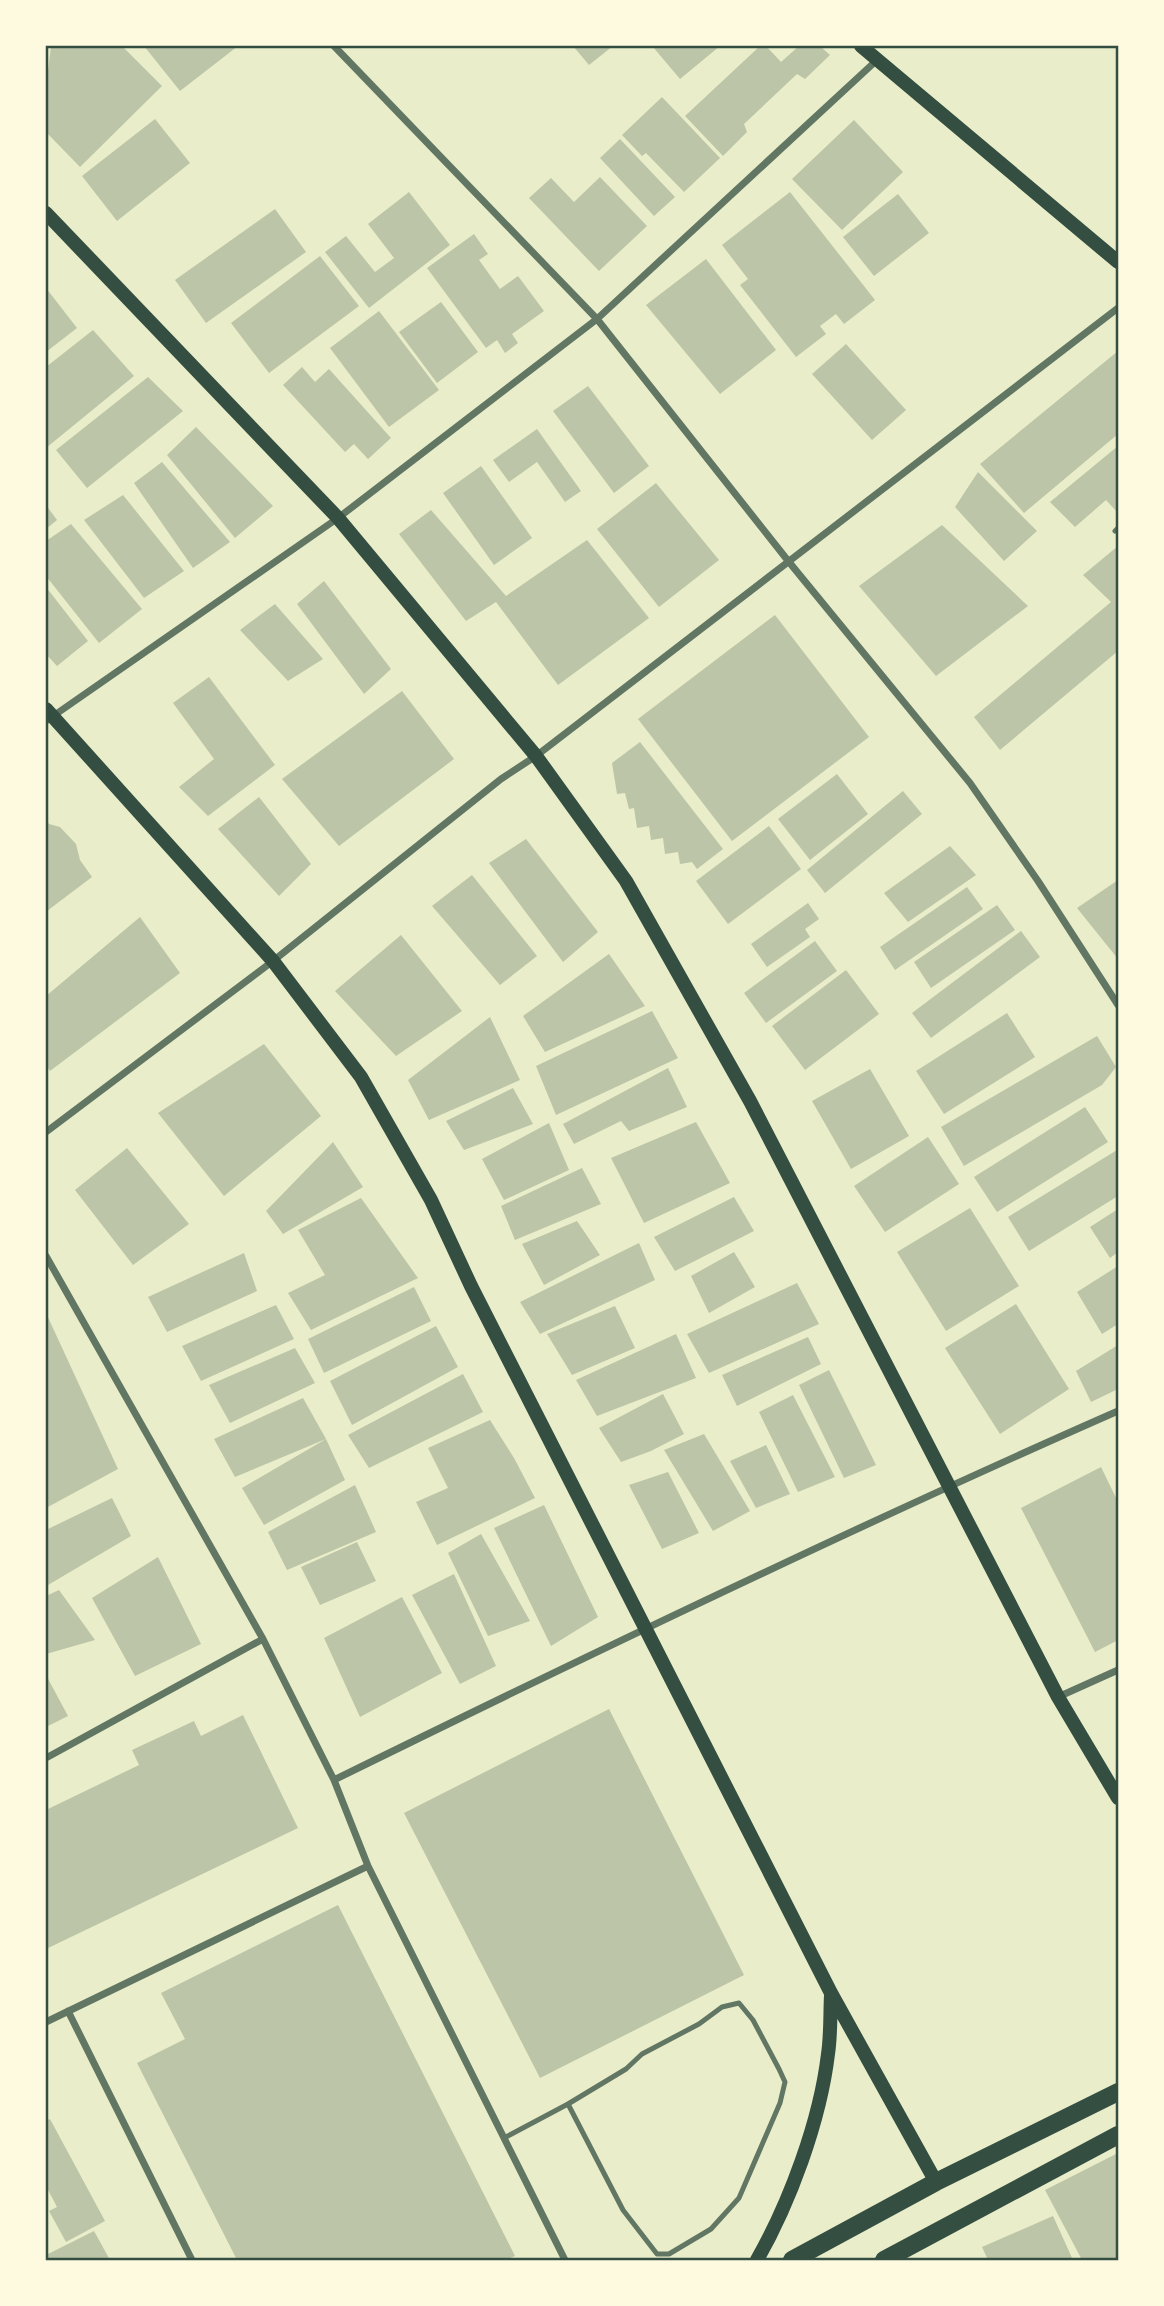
<svg xmlns="http://www.w3.org/2000/svg" width="1164" height="2306" viewBox="0 0 1164 2306" font-family="'Roboto Condensed',sans-serif">
	<style>
		.building { fill: #bcc5a7 }
		.lines { fill: none; stroke-linecap: round; stroke-linejoin: round }
		.service { stroke: #617663; stroke-width: 5 }
		.minor { stroke: #617663; stroke-width: 7 }
		.secondary { stroke: #344e41; stroke-width: 14 }
		.primary { stroke: #344e41; stroke-width: 18 }
		.neatline { fill: none; stroke: #344e41; stroke-width: 2.5 }
	</style>
	<rect width="100%" height="100%" fill="#e9edc9"/>
	<!-- building -->
	<path class="building" d="M51 46H122L162 86 80 167 46 132V89Z
		M144 46H238L180 91Z
		M573 46H613L589 65Z
		M654 46H720L680 79 653 47Z
		M760 46H766L781 62 799 46H820L830 55 805 79 797 74 744 124 747 132 723 156 685 116Z
		M662 97 720 158 684 192 646 153 642 156 622 135Z
		M155 119 190 163 117 221 82 176Z
		M854 120 903 172 842 230 792 179Z
		M620 139 675 197 654 216 600 158Z
		M600 177 647 226 599 271 529 198 551 178 574 202Z
		M409 192 450 245 369 308 325 252 346 236 375 272 394 258 368 224Z
		M790 192 875 300 844 324 836 314 820 326 826 334 796 357 740 285 748 279 722 245Z
		M898 194 929 233 874 276 843 237Z
		M275 209 306 252 206 323 175 280Z
		M474 234 488 254 479 260 500 289 518 276 544 311 512 334 518 343 505 353 497 340 486 348 427 268Z
		M320 256 359 306 269 373 231 323Z
		M706 259 776 350 720 394 646 305Z
		M46 288 77 328 46 352Z
		M441 302 478 352 437 383 399 332Z
		M379 311 439 390 389 427 330 348Z
		M93 330 134 376 46 448V367Z
		M846 344 906 410 872 440 812 374Z
		M1118 351V434L1024 513 980 464Z
		M302 367 315 382 329 369 391 438 368 459 354 444 345 452 283 385Z
		M148 377 183 411 87 488 56 450Z
		M588 386 649 466 614 493 553 411Z
		M196 427 273 506 235 538 167 455Z
		M537 429 581 491 565 502 537 462 509 482 493 460Z
		M1118 446V513L1106 500 1075 527 1050 502Z
		M162 462 230 542 193 568 134 483Z
		M481 466 532 538 494 565 443 493Z
		M978 472 1037 531 1004 561 955 507Z
		M656 483 719 560 659 607 597 529Z
		M123 495 184 571 144 598 84 520Z
		M46 505 57 520 46 529Z
		M431 510 506 596 587 540 649 618 558 685 496 602 466 621 399 534Z
		M71 524 142 609 99 643 46 576V541Z
		M942 525 1028 606 936 676 859 586Z
		M1118 546V651L1000 750 974 717 1111 602 1083 575Z
		M324 581 391 669 364 694 297 604Z
		M46 587 88 641 57 666 46 654Z
		M275 604 323 659 288 681 240 630Z
		M775 615 869 737 732 841 638 719Z
		M209 677 275 765 208 816 179 787 214 759 173 703Z
		M402 691 454 759 339 846 282 779Z
		M640 742 723 849 697 869 692 862 680 864 678 852 665 854 663 838 651 840 649 826 637 828 634 808 629 809 625 793 617 794 612 763Z
		M837 774 868 814 810 860 778 819Z
		M903 791 922 814 825 893 807 870Z
		M259 797 311 864 279 896 218 829Z
		M46 819 49 824 60 827 76 844 80 860 92 877 47 911Z
		M769 826 801 869 728 924 696 881Z
		M526 839 598 932 563 962 489 863Z
		M950 846 976 875 908 922 884 893Z
		M472 875 537 956 500 985 432 906Z
		M1118 880V959L1077 908Z
		M967 887 983 909 895 970 880 947Z
		M808 903 819 919 805 929 810 937 767 967 751 944Z
		M997 905 1015 930 931 988 914 962Z
		M140 917 180 973 50 1071 46 1065V996Z
		M1021 931 1040 957 931 1038 912 1013Z
		M401 935 462 1011 396 1056 335 991Z
		M815 941 837 971 766 1023 744 993Z
		M609 954 645 1006 545 1052 523 1016Z
		M846 970 879 1014 805 1070 772 1026Z
		M652 1011 678 1058 556 1115 536 1066Z
		M1007 1013 1035 1057 944 1114 916 1071Z
		M490 1017 520 1080 429 1120 408 1080Z
		M1097 1036 1116 1067 1102 1085 964 1166 941 1127Z
		M264 1044 321 1116 224 1196 158 1113Z
		M668 1068 687 1107 629 1131 621 1121 574 1144 563 1124Z
		M870 1069 909 1136 851 1169 812 1101Z
		M513 1088 533 1124 464 1150 446 1121Z
		M1085 1107 1108 1142 997 1212 974 1177Z
		M696 1122 730 1183 644 1223 611 1158Z
		M549 1123 569 1170 504 1200 482 1159Z
		M928 1137 959 1184 885 1232 854 1186Z
		M333 1142 363 1187 283 1234 266 1211Z
		M127 1148 189 1224 133 1265 75 1190Z
		M1117 1150 1118 1196 1029 1251 1008 1217Z
		M582 1168 601 1204 515 1240 501 1206Z
		M734 1197 754 1231 675 1271 654 1237Z
		M361 1198 418 1278 311 1330 288 1293 325 1275 298 1230Z
		M970 1208 1019 1286 946 1331 897 1252Z
		M1118 1209V1252L1110 1258 1090 1227Z
		M577 1221 600 1255 544 1285 522 1244Z
		M639 1243 655 1280 540 1334 520 1302Z
		M734 1252 755 1287 709 1313 691 1276Z
		M244 1253 257 1291 167 1332 148 1297Z
		M1118 1266V1324L1102 1334 1077 1292Z
		M797 1283 819 1324 709 1373 687 1334Z
		M414 1287 431 1321 324 1373 308 1339Z
		M1016 1304 1069 1389 1000 1434 945 1348Z
		M276 1305 294 1339 201 1381 182 1346Z
		M615 1306 635 1348 572 1375 547 1334Z
		M46 1313 118 1469 46 1508Z
		M436 1326 458 1367 352 1425 330 1381Z
		M676 1334 696 1378 597 1416 576 1380Z
		M808 1337 821 1364 737 1406 722 1375Z
		M1118 1345V1389L1091 1402 1076 1371Z
		M295 1348 315 1383 230 1423 209 1385Z
		M829 1370 876 1465 844 1478 799 1385Z
		M463 1374 483 1412 369 1468 348 1435Z
		M663 1394 684 1434 651 1451 621 1462 599 1428Z
		M793 1395 835 1477 798 1492 759 1412Z
		M303 1398 326 1439 235 1477 214 1439Z
		M490 1420 514 1458 535 1498 437 1545 416 1502 448 1488 428 1448Z
		M704 1434 750 1511 713 1531 664 1450Z
		M326 1439 345 1480 264 1525 242 1488Z
		M766 1445 790 1494 756 1508 730 1461Z
		M1101 1467 1118 1502V1640L1095 1652 1021 1508Z
		M668 1472 699 1533 662 1549 629 1485Z
		M355 1485 376 1532 287 1570 268 1532Z
		M112 1498 131 1536 48 1585 46 1581V1530Z
		M544 1505 598 1617 551 1646 494 1528Z
		M481 1534 530 1621 488 1636 448 1553Z
		M357 1542 376 1581 320 1605 301 1567Z
		M158 1557 201 1644 135 1676 92 1598Z
		M454 1574 496 1666 460 1684 412 1595Z
		M59 1590 95 1640 46 1654V1596Z
		M402 1597 442 1673 360 1717 324 1638Z
		M46 1675 68 1716 46 1727Z
		M609 1709 744 1975 540 2078 404 1813Z
		M243 1715 298 1828 46 1949V1810L139 1765 132 1750 194 1721 201 1736Z
		M338 1905 515 2256 505 2260H237L137 2063 185 2039 161 1993Z
		M50 2119 105 2221 66 2242 49 2211 57 2207 46 2186V2121Z
		M1118 2153V2260H1082L1045 2190Z
		M1053 2216 1073 2260H988L982 2247Z
		M94 2231 110 2260H46V2255Z"/>
	<g class="lines">
		<!-- service -->
		<path class="service" d="M1115 531 1118 528
			M504 2138 568 2104 626 2069 642 2054 699 2024 722 2007 739 2003 753 2020 779 2069 785 2082 780 2103 739 2198 711 2229 669 2254H657L623 2210 568 2104"/>
		<!-- minor -->
		<path class="minor" d="M334 46 597 319 789 562 970 783 1038 881 1118 1005
			M46 721 338 518 597 319 877 60
			M46 1132 273 961 501 779 536 756 1118 308
			M46 1256 263 1639 334 1780 368 1866 565 2260
			M1058 1697 1118 1670
			M46 1758 263 1639
			M334 1780C594 1652 854 1527 1118 1411
			M68 2011 192 2260
			M46 2022 368 1866"/>
		<!-- secondary -->
		<path class="secondary" d="M861 46 1118 262
			M46 213 338 518 536 756 626 881 750 1101 1058 1697 1118 1798
			M46 709 273 961 361 1077 431 1200 471 1286 831 1993 936 2182
			M757 2260C790 2202 820 2121 828 2054 831 2034 830 2014 831 1995"/>
		<!-- primary -->
		<path class="primary" d="M792 2260 936 2182 1118 2092
			M884 2260 1118 2135"/>
	</g>
	<!-- border -->
	<rect width="1164" height="2306" fill="none" stroke="#fefae0" stroke-width="94"/>
	<rect x="47" y="47" width="1070" height="2212" class="neatline"/>
</svg>
